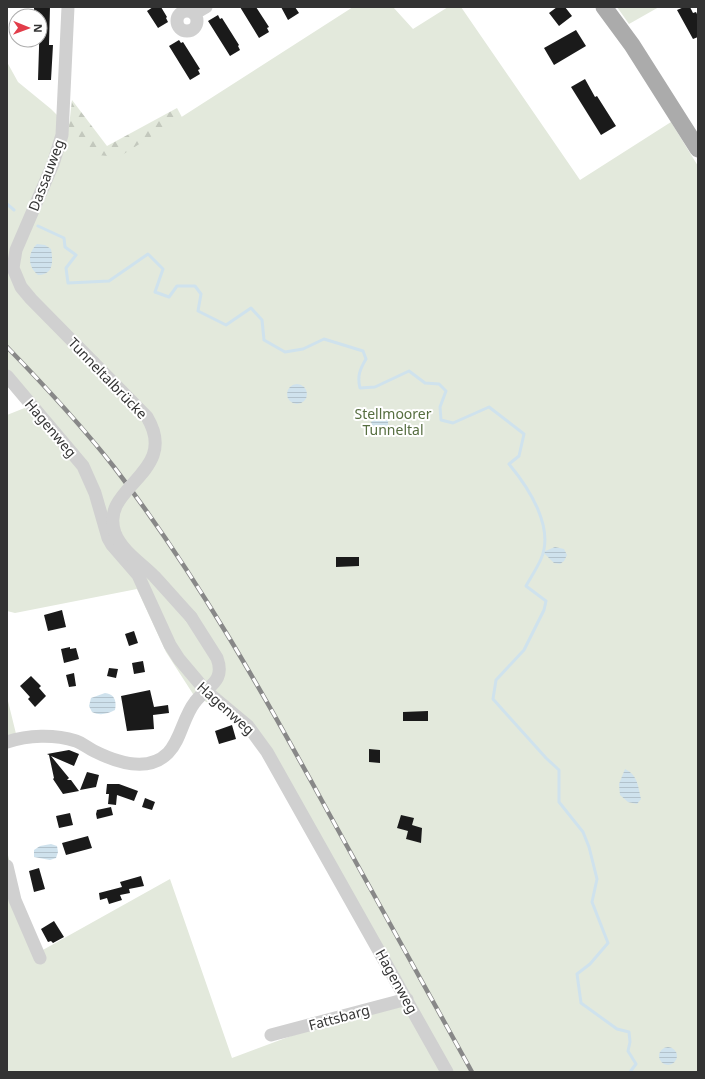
<svg xmlns="http://www.w3.org/2000/svg" width="705" height="1079" viewBox="0 0 705 1079" font-family="'Noto Sans',sans-serif">
	<style>
		.forest { fill: url(#forest-firs) }
		.green { fill: #e3e9dc }
		.water { fill: url(#water-rules) }
		.lines { fill: none; stroke-linecap: round; stroke-linejoin: round }
		.stream { stroke: #cfe2ed; stroke-width: 3 }
		.building { fill: #1a1a1a }
		.minor { stroke: #d0d0d0; stroke-width: 13 }
		.major { stroke: #ababab; stroke-width: 17 }
		.rail-casing { stroke: #888; stroke-width: 4.5 }
		.rail { stroke: #fff; stroke-width: 3; stroke-dasharray: 9; stroke-linecap: butt }
		.minor-bridge { stroke: #d0d0d0; stroke-width: 13 }
		.labels { text-anchor: middle; dominant-baseline: central; stroke-width: 4; stroke-linejoin: round; paint-order: stroke }
		.street-label { font-size: 14px; fill: #333; stroke: #fff }
		.park-label { font-size: 14px; fill: #566e40; stroke: #fff }
	</style>
	<defs>
		<pattern id="forest-firs" width="22" height="20" patternUnits="userSpaceOnUse"><rect width="22" height="20" fill="#e3e9dc"/><path d="M5 1l3.5 6h-7zM16 11l3.5 6h-7z" fill="#c3c8bd"/></pattern>
		<pattern id="water-rules" width="6" height="5" patternUnits="userSpaceOnUse"><rect width="6" height="5" fill="#cfe2ed"/><path d="M0 2.5h6" fill="none" stroke="#b2c2cc"/></pattern>
	</defs>
	<rect width="100%" height="100%" fill="#fff"/>
	<!-- forest -->
	<path class="forest" d="M72 100 107 146 177 108 184 121 123 161 103 160 68 135Z"/>
	<!-- green -->
	<path class="green" d="M353 7H393L413 29 448 7H461L580 180 671 122 698 166V1072H7V851L19 900 41 951 170 879 232 1058 398 996 258 745 233 718 193 694 166 652 137 589 15 613 7 611V415L27 407 35 400 7 369V62L18 82 51 109 97 155 119 157Z
		M617 7H659L629 24Z
		M7 697 18 742 7 746Z"/>
	<!-- water -->
	<path class="water" d="M37 244 45 245 51 249C53 261 54 275 38 275 28 267 27 253 37 244Z
		M287 394a10 10 0 1 1 20 0a10 10 0 1 1-20 0Z
		M377 415H384L388 418V425L386 432 376 436 371 433 368 426Z
		M555 547 564 549 567 555 564 561 560 564 554 563 543 552Z
		M105 693C114 694 117 700 115 710 107 714 100 716 92 712L89 706 91 698Z
		M625 769C638 775 638 787 641 799L637 804 628 802 620 795 619 784Z
		M51 844 57 846 58 852 56 858 50 860 34 857V850L40 846Z
		M659 1056a9 9 0 1 1 18 0a9 9 0 1 1-18 0Z"/>
	<g class="lines">
		<!-- stream -->
		<path class="stream" d="M7 204 14 210
			M38 226 64 238 65 247 76 255 66 268 68 283 109 281 148 254 163 269 155 292 169 297 177 286H195L201 294 198 311 226 325 251 308 262 320 264 340 285 352 303 349 324 339 363 351 366 359C360 369 357 376 360 388L375 387 409 371 425 383 439 384 446 391 440 407 441 420 453 423 489 407 524 434 519 456 509 464C528 487 555 527 541 559 537 568 531 577 526 586L546 601 544 610 524 650 496 680 493 699 546 758 559 770V802L583 832 589 847 597 879 592 902 608 943 590 964 577 974 581 1003 617 1029 629 1032 630 1042 628 1051 636 1064 630 1072"/>
	</g>
	<!-- building -->
	<path class="building" d="M34 7H50L49 45H53L51 80H38L40 16H34Z
		M153 7H161L167 17 166 18 168 22 158 28 147 11Z
		M240 7H256L269 27 267 28 269 32 259 38Z
		M281 7H295L299 13 288 20Z
		M557 7H565L572 16 559 26 549 13Z
		M684 7H690L693 13 696 12 698 16V37L693 39 677 10Z
		M218 15 220 19 222 18 239 45 238 46 240 50 230 56 208 21Z
		M576 30 586 46 554 65 544 48Z
		M179 40 181 43 183 42 200 69 198 70 200 74 190 80 169 46Z
		M585 79 595 97 597 96 616 126 601 135 571 87Z
		M336 557H359V566L336 567Z
		M62 610 66 627 48 631 44 615Z
		M134 631 138 643 129 646 125 634Z
		M70 647V649L76 648 79 659 64 663 61 649Z
		M143 661 145 672 134 674 132 663Z
		M109 668 118 669 116 678 107 676Z
		M74 673 76 686 69 687 66 675Z
		M31 676 41 686 39 688 46 696 35 707 28 699 30 697 20 686Z
		M150 690 154 707 168 705 169 713 153 715 154 729 127 731 121 696Z
		M428 711V721H403V712Z
		M232 725 236 739 219 744 215 731Z
		M369 749 380 750V763L369 762Z
		M69 750 79 754 74 766 51 756 69 778 67 780H71L79 791 63 794 53 779 54 778 49 755 47 754Z
		M87 772 99 775 96 787 80 790Z
		M107 784H119L138 791 134 801 117 795 116 805 108 804 109 794H106Z
		M145 798 155 802 152 810 142 807Z
		M111 807 113 815 97 819 96 814 97 810Z
		M70 813 73 825 59 828 56 816Z
		M401 815 414 818 412 825 422 828 421 843 406 839 408 831 397 828Z
		M88 836 92 848 66 855 62 843Z
		M39 868 45 889 34 892 29 871Z
		M141 876 144 886 129 889 130 893 120 895 122 900 109 904 107 898 100 900 99 893 122 887 120 882Z
		M54 921 64 937 53 943 51 941 48 942 41 929Z"/>
	<g class="lines">
		<!-- minor -->
		<path class="minor" d="M68 7 62 135 53 164 16 250 13 268 21 287 31 299 93 362
			M177 21a10 10 0 1 1 20 0a10 10 0 1 1-20 0Z
			M194 14 206 7
			M7 376 83 466 95 493 108 538 112 545 138 575 170 645 179 659 206 691 248 726 267 752 447 1072
			M7 742C28 735 54 734 76 741 82 743 88 748 94 751 116 762 148 773 168 753 181 740 183 717 195 702 207 686 226 682 217 658L191 617
			M7 866 15 900 40 958
			M271 1035 407 999"/>
		<!-- major -->
		<path class="major" d="M604 7 632 45 698 149"/>
		<!-- rail casing -->
		<g class="rail-casing">
			<path id="rail" d="M7 347C44 385 81 425 114 467 196 574 262 691 327 810 375 897 424 985 472 1072"/>
		</g>
		<!-- rail -->
		<use href="#rail" class="rail"/>
		<!-- minor-bridge -->
		<path class="minor-bridge" d="M93 362 147 417C181 474 98 486 115 533 122 551 141 563 154 576 166 589 178 603 191 617"/>
	</g>
	<g class="labels">
		<!-- street labels -->
		<g class="street-label">
			<text transform="translate(46 175) rotate(-69)">Dassauweg</text>
			<text transform="translate(108 378) rotate(46)">Tunneltalbrücke</text>
			<text transform="translate(51 428) rotate(50)">Hagenweg</text>
			<text transform="translate(226 708) rotate(42)">Hagenweg</text>
			<text transform="translate(397 981) rotate(61)">Hagenweg</text>
			<text transform="translate(339 1017) rotate(-15)">Fattsbarg</text>
		</g>
		<!-- park labels -->
		<g class="park-label">
			<text x="393" y="413">Stellmoorer<tspan x="393" dy="16">Tunneltal</tspan></text>
		</g>
	</g>
	<!-- border -->
	<rect width="705" height="1079" fill="none" stroke="#333333" stroke-width="16"/>
	<!-- north arrow -->
	<g transform="translate(28 28) rotate(91)"><circle r="19" fill="#ffffff" stroke="#adadad"/>
	<path d="M0-3L7 15L0 10L-7 15Z" fill="#e23d4a"/>
	<text y="-6" font-size="11" font-weight="bold" text-anchor="middle" fill="#333333">N</text>
	</g>
</svg>
